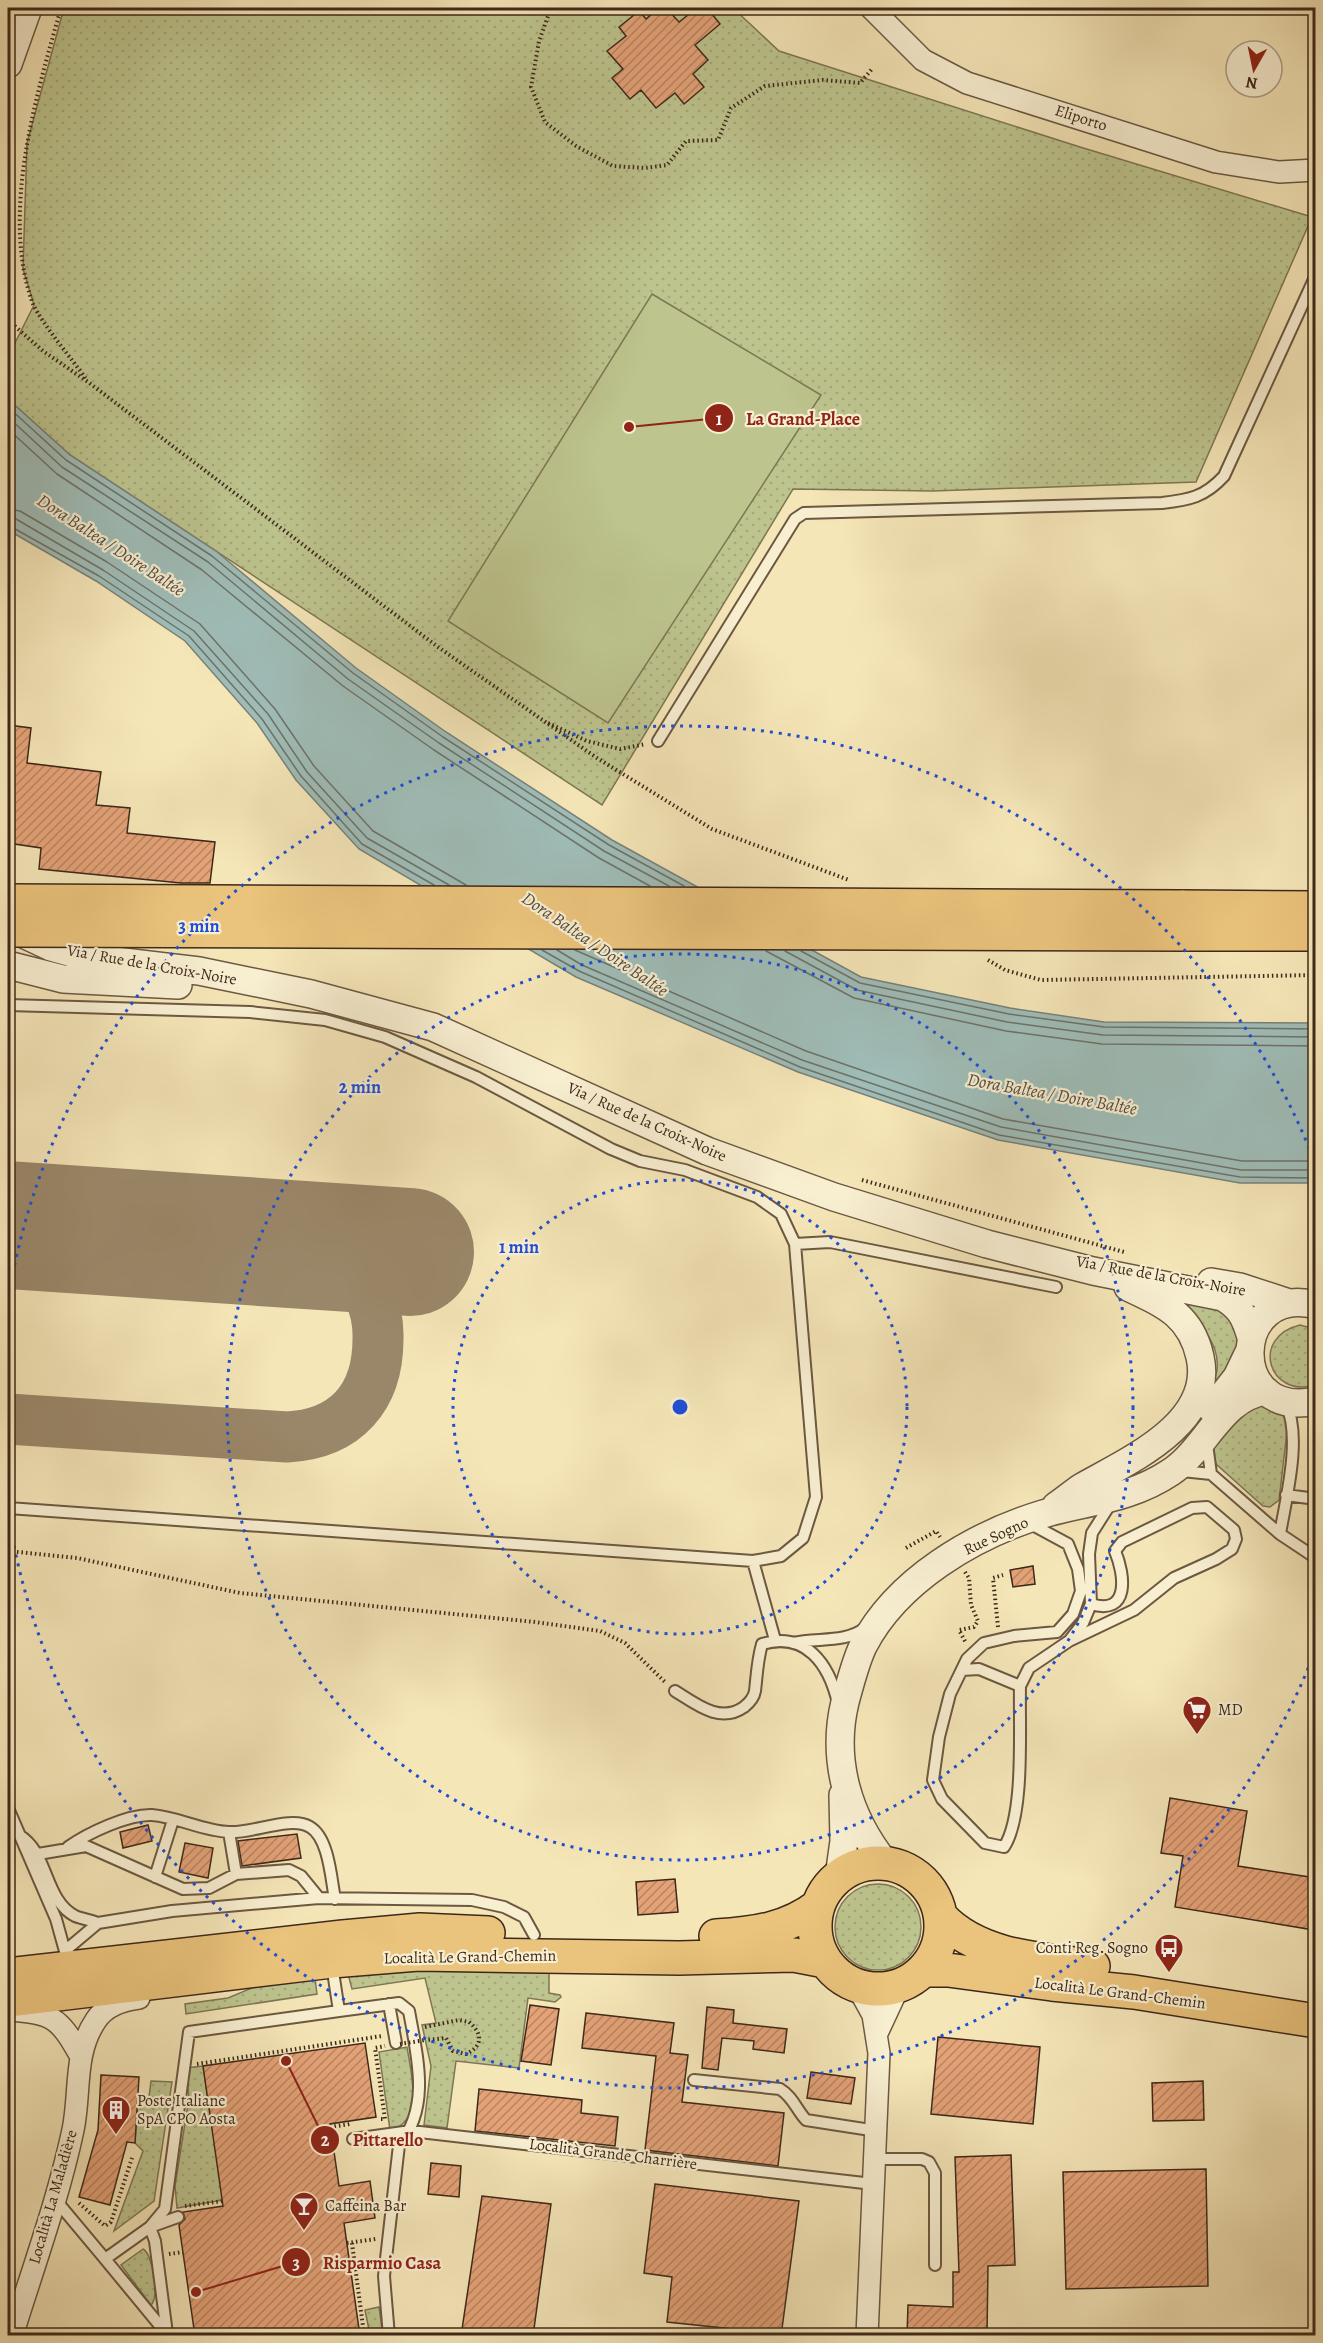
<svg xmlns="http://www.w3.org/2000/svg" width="1323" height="2343" viewBox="0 0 1323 2343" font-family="Alegreya,serif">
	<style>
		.grass { fill: url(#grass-dots); stroke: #7e7654; stroke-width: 1.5 }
		.garden { fill: #bdc48e; stroke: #7e7654; stroke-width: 1.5 }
		.water { fill: #9fbdb8; stroke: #788179; stroke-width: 1.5 }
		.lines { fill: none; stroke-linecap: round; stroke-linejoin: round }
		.shore { stroke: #6e7269; stroke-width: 1.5 }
		.taxiway { stroke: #9a8769; stroke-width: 51 }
		.runway { stroke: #9a8769; stroke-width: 128 }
		.building { fill: url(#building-hatch); stroke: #3e281a; stroke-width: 1.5 }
		.service-casing { stroke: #6c5842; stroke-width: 14 }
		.minor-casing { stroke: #6c5842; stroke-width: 24 }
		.tertiary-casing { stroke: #6c5842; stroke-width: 30 }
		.primary-casing { stroke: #3e281a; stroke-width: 36 }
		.motorway-casing { stroke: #3e281a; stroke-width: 36 }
		.path { stroke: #3e281a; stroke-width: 4; stroke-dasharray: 1.5 3; stroke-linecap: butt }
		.service { stroke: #f8efd1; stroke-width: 10 }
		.minor { stroke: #f8efd1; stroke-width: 21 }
		.tertiary { stroke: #f8efd1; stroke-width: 27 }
		.primary { stroke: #eac37c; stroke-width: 33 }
		.motorway { stroke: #eac37c; stroke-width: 33 }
		.motorway-bridge-casing { stroke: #3e281a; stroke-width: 36; stroke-linecap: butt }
		.path-bridge { stroke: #3e281a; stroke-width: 4; stroke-dasharray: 1.5 3; stroke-linecap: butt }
		.motorway-bridge { stroke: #eac37c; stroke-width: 33 }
		.ring { fill: none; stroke: #1d4ed8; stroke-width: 3; stroke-dasharray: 3 6 }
		.labels { text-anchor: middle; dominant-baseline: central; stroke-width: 4.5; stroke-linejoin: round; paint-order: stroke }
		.street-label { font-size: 16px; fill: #3e281a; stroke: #f8efd1 }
		.poi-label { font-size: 16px; fill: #3e281a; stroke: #f8efd1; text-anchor: start }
		.water-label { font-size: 18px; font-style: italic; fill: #564d42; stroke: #f8efd1 }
		.centre { fill: #1d4ed8; stroke: #f8efd1; stroke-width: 3 }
		.ring-label { font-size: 18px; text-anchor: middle; font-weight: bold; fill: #1d4ed8; stroke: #f8efd1; stroke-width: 4.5; stroke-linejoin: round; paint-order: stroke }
		.leader { fill: none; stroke: #8f2418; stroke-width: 2 }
		.callout-dot { fill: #8f2418; stroke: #f8efd1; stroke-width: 2 }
		.mark-label { font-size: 18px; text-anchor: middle; font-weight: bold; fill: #fff }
		.callout-label { font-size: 18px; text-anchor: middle; font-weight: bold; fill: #8f2418; stroke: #f8efd1; stroke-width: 4.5; stroke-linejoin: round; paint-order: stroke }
	</style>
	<defs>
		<pattern id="grass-dots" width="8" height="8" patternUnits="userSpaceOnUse" patternTransform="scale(1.5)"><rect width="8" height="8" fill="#bdc48e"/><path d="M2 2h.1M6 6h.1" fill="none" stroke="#a4a87a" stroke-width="1.8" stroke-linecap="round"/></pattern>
		<pattern id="building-hatch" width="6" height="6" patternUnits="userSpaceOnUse" patternTransform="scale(1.5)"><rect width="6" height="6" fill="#e4a277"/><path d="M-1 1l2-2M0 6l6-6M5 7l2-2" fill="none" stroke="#ba8461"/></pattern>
	</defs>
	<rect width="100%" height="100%" fill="#f5e6b8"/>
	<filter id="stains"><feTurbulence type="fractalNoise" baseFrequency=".00333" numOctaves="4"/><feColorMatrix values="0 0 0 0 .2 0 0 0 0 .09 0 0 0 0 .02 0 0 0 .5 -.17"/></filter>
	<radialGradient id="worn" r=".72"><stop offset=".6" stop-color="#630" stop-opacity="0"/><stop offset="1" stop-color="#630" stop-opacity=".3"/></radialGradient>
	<!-- grass -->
	<path class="grass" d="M64 8H733L779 51 1080 147 1312 217 1196 482 933 491 793 489 602 805 70 455 8 399V357L34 305 23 269 27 143Z
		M1172 1296 1207 1300 1241 1324 1237 1362 1207 1396C1210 1388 1216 1378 1217 1370 1221 1339 1191 1316 1172 1296Z
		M1300 1325 1315 1329 1316 1385C1268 1399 1250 1337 1300 1325Z
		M1261 1404C1274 1407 1281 1410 1288 1423L1279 1500 1270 1507 1263 1506 1216 1464 1212 1448 1244 1407Z
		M835 1927a43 43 0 1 1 86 0a43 43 0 1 1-86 0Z
		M439 1964 549 1973V1993L560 1995 561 1997 555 2002 528 1998 519 2068 456 2061 447 2128 424 2125 431 2066 422 2025 436 2023 425 1978 352 1989 348 1974Z
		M315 1978 317 1994 186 2014 185 2004 228 1998 259 1985Z
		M407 2047C411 2073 425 2122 390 2130L379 2052Z
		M203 2066 223 2200 177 2208 175 2186 189 2098 186 2068Z
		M151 2081 172 2082 154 2201 114 2231 143 2151 135 2143 138 2095 149 2097Z
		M143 2249C153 2254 160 2298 151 2305L121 2265Z
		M379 2307 383 2335H367H370L365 2310Z"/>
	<!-- garden -->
	<path class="garden" d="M652 294 821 395 608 723 448 621Z"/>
	<!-- water -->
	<path class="water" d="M8 399 70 455 216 551 356 668 446 732 612 840 861 977 1010 1008 1104 1022 1315 1023V1183H1240L998 1140 798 1072 576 977 359 849 296 780 257 723 185 641 96 581 8 530Z"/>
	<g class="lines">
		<!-- shore -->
		<path class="shore" d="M8 407 66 460 212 556 353 673 443 737 609 845 684 886
			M8 417 62 467 208 562 348 679 439 743 604 851 669 886
			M8 429 57 474 202 570 343 686 434 750 599 858 650 886
			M8 509 20 511 107 562 200 624 275 709 314 766 373 831 466 885
			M8 518 16 519 103 570 194 631 268 714 307 772 367 838 449 885
			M8 525 99 576 189 636 262 719 301 776 362 844 434 885
			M542 950 579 971 800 1067 999 1135 1240 1177 1316 1178
			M557 950 582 965 802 1060 1001 1127 1241 1170H1316
			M575 950 806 1051 1003 1119 1242 1161H1316
			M766 951 854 998 1006 1031 1102 1044 1316 1046
			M785 951 857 990 1007 1022 1103 1035 1316 1037
			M801 951 860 983 1009 1014 1104 1027 1316 1029"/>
		<!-- taxiway -->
		<path class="taxiway" d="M8 1419 287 1437C346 1434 378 1397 378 1339 379 1308 366 1278 339 1261 322 1249 303 1247 283 1243"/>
		<!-- runway -->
		<path class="runway" d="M8 1225 410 1252"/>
	</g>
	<!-- building -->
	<path class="building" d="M659 8H666L679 22 697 8H707L720 24 695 45 708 60 693 74 704 87 684 104 675 93 656 108 641 90 630 99 612 78 623 69 607 51 626 36 619 27 639 11 646 19Z
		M8 725 31 728 27 763 101 772 96 805 130 808 127 833 215 842 210 883H181L39 869 41 848 8 843Z
		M1033 1566 1035 1584 1013 1587 1010 1570Z
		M1170 1798 1247 1811 1238 1866 1316 1878 1314 1930 1175 1907 1183 1856 1161 1853Z
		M148 1825 152 1841 123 1848 120 1832Z
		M297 1834 301 1858 242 1866 238 1841Z
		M185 1843 213 1848 208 1878 179 1872Z
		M675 1879 678 1912 638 1915 636 1882Z
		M530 2005 559 2009 551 2065 521 2061Z
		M707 2007 734 2010 733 2023 787 2029 784 2053 753 2049 754 2041 722 2038 718 2070 702 2068Z
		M586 2013 674 2023 670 2053 688 2055 682 2102 784 2113 778 2166 645 2150 656 2056 582 2048Z
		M938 2037 1040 2047 1033 2124 931 2114Z
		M365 2043 376 2117 330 2124 339 2186 370 2181 375 2218 344 2223 360 2336H195L179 2225 185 2219 183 2212 223 2206 203 2066Z
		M811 2072 855 2078 851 2104 807 2098Z
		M101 2075 139 2077 135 2143 127 2142 110 2205 79 2197 98 2130Z
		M1203 2081 1204 2120 1153 2121 1152 2083Z
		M479 2089 582 2100 581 2113 618 2117 615 2146 475 2131Z
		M1011 2155 1015 2265 988 2266 987 2336H907L908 2305 953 2307V2272H959L955 2157Z
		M431 2163 461 2166 459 2197 428 2194Z
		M1206 2169 1208 2286 1066 2289 1063 2172Z
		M655 2184 799 2201 781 2336H751L752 2331 667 2322 672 2277 644 2273Z
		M482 2196 551 2204 533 2336H461Z"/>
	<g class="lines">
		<!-- service casing -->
		<g class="service-casing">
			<path id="service" d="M658 741 795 519 804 513 1162 503C1189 500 1205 497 1224 476L1316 275
				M8 1005 250 1012 325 1020 385 1037 476 1077 611 1149 640 1161 685 1170 757 1197 781 1214 795 1244 816 1497 803 1538 781 1556 753 1561 8 1508
				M795 1244 830 1242 1056 1287
				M1207 1444 1211 1474 1280 1534 1316 1558
				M1182 1471 1211 1474
				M1286 1495 1316 1499
				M1280 1534C1286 1498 1302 1437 1286 1404
				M753 1561 775 1640
				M1069 1641 1134 1610 1174 1578 1216 1559 1232 1549 1236 1539 1234 1530 1207 1507 1192 1508 1122 1542 1115 1551C1125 1575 1130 1616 1091 1604
				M793 1643C817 1637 844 1644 865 1628
				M962 1670 979 1669 1020 1686C1019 1727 1025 1815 1004 1847L985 1843 942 1799 933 1780 939 1737 950 1694 967 1659 984 1643 1014 1636 1057 1632 1073 1614 1081 1591 1078 1569 1068 1544 1031 1524
				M1020 1686 1029 1668 1069 1641 1083 1623 1091 1604 1089 1554 1092 1533 1111 1503
				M675 1691C696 1704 720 1724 744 1707 749 1703 754 1697 755 1691 757 1674 757 1662 762 1644 806 1631 829 1664 838 1703
				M8 1808 56 1919 66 1955
				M229 1832 236 1874
				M19 1835C49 1853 44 1900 75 1916 82 1919 91 1920 98 1923
				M68 1847C88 1833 128 1814 152 1815 178 1817 203 1831 229 1832 251 1834 291 1815 310 1827 329 1838 331 1879 335 1899
				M38 1854 86 1846 183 1889 209 1888 236 1874 289 1870 301 1876 319 1898
				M155 1877 173 1820
				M66 1950 98 1923 172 1911 319 1898 472 1900 504 1907 524 1917 534 1935
				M389 2004 396 2043
				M339 2011 399 2003 409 2011C417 2056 431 2107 399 2145L384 2276 389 2336
				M694 2080 780 2089C793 2097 796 2109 806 2120L877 2131
				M353 2139 411 2131 873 2184
				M875 2159H922L929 2162 935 2173V2265
				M54 2198 105 2259 150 2227 165 2209 189 2032 339 2011 332 1965
				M105 2259 166 2333
				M167 2334 155 2241 150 2227 178 2217"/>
		</g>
		<!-- minor casing -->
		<g class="minor-casing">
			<path id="minor" d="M871 8 923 60 967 83 1216 162 1279 172 1316 170
				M857 1986 873 2015 879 2053 867 2336
				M8 2010C52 2013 59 2017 80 2055
				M878 2031 899 1986
				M12 2336C33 2268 58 2200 73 2130 81 2092 73 2054 96 2020 106 2005 122 2000 139 1998"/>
		</g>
		<!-- tertiary casing -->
		<g class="tertiary-casing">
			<path id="tertiary" d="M8 64 28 8
				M17 931 51 947 90 958 199 971 311 994 433 1027 707 1151 834 1197 987 1244 1093 1271 1223 1297C1241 1308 1245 1317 1251 1337
				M8 965 63 979 178 985
				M1211 1282 1240 1287 1289 1303
				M1316 1305C1230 1283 1226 1421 1316 1401
				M1212 1409 1237 1377 1249 1352
				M1056 1506C1065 1500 1073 1493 1082 1487 1128 1461 1215 1423 1200 1357 1191 1315 1164 1304 1128 1287
				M885 1863C848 1817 831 1760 845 1702 850 1684 855 1663 863 1646 897 1580 974 1535 1043 1514 1088 1501 1129 1500 1171 1472 1206 1449 1221 1397 1266 1391
				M839 1877 844 1841 843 1795"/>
		</g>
		<!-- primary casing -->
		<g class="primary-casing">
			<path id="primary" d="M815 1926a63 63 0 1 1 126 0a63 63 0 1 1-126 0Z
				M941 1917C978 1957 1041 1960 1093 1966
				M716 1936C754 1934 788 1929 818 1906
				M924 1970H948L1052 1984 1134 1992 1316 2021
				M8 1975 343 1937 420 1930 488 1933
				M8 2000 332 1961 418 1954 679 1958 794 1955 825 1961"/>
		</g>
		<!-- motorway casing -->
		<g class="motorway-casing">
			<path id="motorway" d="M1181 907 1316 908
				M1185 934H1316"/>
		</g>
		<!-- path -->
		<path class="path" d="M61 8C36 96 0 215 33 304 42 324 73 360 86 379
			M551 8 539 41 531 87 545 122 576 146 613 166 645 168 667 165 686 141 718 140 731 108 765 86 823 80 860 83 872 69
			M8 320 43 351 88 382 438 647 597 758 712 829 849 880
			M548 723 587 741 620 749 646 744
			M988 960 1005 970 1041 980 1316 975
			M862 1180 1124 1252
			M906 1548 936 1531 940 1537
			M8 1551 77 1558 240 1593 535 1622 600 1631 625 1643 666 1683
			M965 1572 969 1578 971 1605 978 1621 974 1627 959 1630 966 1643
			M998 1627 993 1578 1003 1575
			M425 2027 459 2020 469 2022C483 2034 483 2046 466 2054L453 2051 446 2038 427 2040
			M197 2064 382 2036
			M381 2119H385L375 2048 385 2046
			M330 2127 350 2124
			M79 2203 105 2226 111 2222 133 2155
			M185 2206 223 2201
			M347 2243 376 2239
			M352 2243 364 2334
			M169 2254 183 2252"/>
		<!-- service -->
		<use href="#service" class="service"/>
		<!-- minor -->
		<use href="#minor" class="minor"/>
		<!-- tertiary -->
		<use href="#tertiary" class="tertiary"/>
		<!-- primary -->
		<use href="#primary" class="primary"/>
		<!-- motorway -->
		<use href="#motorway" class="motorway"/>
		<!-- motorway-bridge casing -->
		<g class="motorway-bridge-casing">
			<path id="motorway-bridge" d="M8 901 1181 907
				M8 930 1185 934"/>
		</g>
		<!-- path-bridge -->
		<path class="path-bridge" d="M400 2044 426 2040"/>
		<!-- motorway-bridge -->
		<use href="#motorway-bridge" class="motorway-bridge"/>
	</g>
	<!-- distance rings -->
	<g class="ring">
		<circle cx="680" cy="1407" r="227"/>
		<circle cx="680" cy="1407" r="453"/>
		<path d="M1315 1651A680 680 0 0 1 8 1513M8 1301A680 680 0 0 1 1315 1163"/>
	</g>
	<!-- icons -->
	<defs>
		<g id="supermarket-pin" transform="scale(1.5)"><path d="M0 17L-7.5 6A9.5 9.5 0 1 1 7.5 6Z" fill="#8f2418" stroke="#f8efd1"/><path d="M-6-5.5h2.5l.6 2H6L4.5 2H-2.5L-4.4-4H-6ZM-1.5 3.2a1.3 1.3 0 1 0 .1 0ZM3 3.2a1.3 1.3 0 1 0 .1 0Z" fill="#fff"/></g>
		<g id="bus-pin" transform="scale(1.5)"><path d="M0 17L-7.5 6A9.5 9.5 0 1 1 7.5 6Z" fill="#8f2418" stroke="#f8efd1"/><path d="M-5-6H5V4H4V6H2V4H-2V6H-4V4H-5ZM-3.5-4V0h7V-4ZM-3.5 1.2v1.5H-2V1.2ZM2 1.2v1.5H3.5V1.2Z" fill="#fff"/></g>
		<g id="building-pin" transform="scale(1.5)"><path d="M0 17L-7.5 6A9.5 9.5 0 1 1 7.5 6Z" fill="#8f2418" stroke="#f8efd1"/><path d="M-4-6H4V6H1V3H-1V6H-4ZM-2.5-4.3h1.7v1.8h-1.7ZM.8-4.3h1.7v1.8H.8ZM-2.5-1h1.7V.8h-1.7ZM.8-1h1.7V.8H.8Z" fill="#fff"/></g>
		<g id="bar-pin" transform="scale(1.5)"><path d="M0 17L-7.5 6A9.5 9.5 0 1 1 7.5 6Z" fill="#8f2418" stroke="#f8efd1"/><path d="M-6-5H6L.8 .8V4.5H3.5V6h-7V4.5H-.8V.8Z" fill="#fff"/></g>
	</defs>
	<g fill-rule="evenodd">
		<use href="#supermarket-pin" x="1197" y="1710"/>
		<use href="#bus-pin" x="1169" y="1948"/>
		<use href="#building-pin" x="116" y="2110"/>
		<use href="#bar-pin" x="304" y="2206"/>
	</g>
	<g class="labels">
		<!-- street labels -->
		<g class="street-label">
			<text transform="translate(1081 118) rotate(18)">Eliporto</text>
			<text transform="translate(152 965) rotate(10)">Via / Rue de la Croix-Noire</text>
			<text transform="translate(647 1122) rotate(24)">Via / Rue de la Croix-Noire</text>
			<text transform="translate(1161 1276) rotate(10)">Via / Rue de la Croix-Noire</text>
			<text transform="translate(996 1536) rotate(-25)">Rue Sogno</text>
			<text transform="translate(470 1957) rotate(-1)">Località Le Grand-Chemin</text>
			<text transform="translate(1120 1993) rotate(7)">Località Le Grand-Chemin</text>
			<text transform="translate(613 2154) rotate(7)">Località Grande Charrière</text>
			<text transform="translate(53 2197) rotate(-74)">Località La Maladière</text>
		</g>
		<!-- poi labels -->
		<g class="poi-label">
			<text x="1218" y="1710">MD</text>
			<text x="1148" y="1948" text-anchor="end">Conti Reg. Sogno</text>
			<text x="137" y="2101">Poste Italiane<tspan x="137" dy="18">SpA CPO Aosta</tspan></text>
			<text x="325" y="2206">Caffeina Bar</text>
		</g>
		<!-- water labels -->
		<g class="water-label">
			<text transform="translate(111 545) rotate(33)">Dora Baltea / Doire Baltée</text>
			<text transform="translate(595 944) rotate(34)">Dora Baltea / Doire Baltée</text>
			<text transform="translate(1052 1094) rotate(10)">Dora Baltea / Doire Baltée</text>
		</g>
	</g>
	<circle cx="680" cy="1407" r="9" class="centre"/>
	<g class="ring-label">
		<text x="199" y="932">3 min</text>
		<text x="360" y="1093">2 min</text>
		<text x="519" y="1253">1 min</text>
	</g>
	<!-- callouts -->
	<path class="leader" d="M629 427L719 418M286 2061L325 2140M196 2292L296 2262"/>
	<g class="callout-dot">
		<circle cx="629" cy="427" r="6"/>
		<circle cx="286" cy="2061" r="6"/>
		<circle cx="196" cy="2292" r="6"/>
		<circle cx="719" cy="418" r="15"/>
		<circle cx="325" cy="2140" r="15"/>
		<circle cx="296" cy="2262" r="15"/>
	</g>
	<g class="mark-label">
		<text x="719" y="425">1</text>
		<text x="325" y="2146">2</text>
		<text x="296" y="2269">3</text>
	</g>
	<g class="callout-label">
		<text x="803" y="425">La Grand-Place</text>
		<text x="388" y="2146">Pittarello</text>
		<text x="382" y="2269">Risparmio Casa</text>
	</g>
	<!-- margin -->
	<rect width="1323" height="2343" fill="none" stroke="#f5e6b8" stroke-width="30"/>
	<rect x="9" y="9" width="1305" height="2325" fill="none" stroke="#3e281a" stroke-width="3"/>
	<rect x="15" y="15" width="1293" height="2313" fill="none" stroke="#3e281a" stroke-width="1.5"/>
	<!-- north arrow -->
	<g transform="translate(1254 69) rotate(189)"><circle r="28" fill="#f8efd1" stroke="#ae9f88" stroke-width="1.5"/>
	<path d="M0-4.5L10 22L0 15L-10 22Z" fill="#8f2418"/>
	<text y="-9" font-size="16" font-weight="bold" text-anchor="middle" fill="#3e281a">N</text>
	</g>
	<rect width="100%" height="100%" filter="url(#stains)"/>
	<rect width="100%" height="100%" fill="url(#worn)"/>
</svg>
